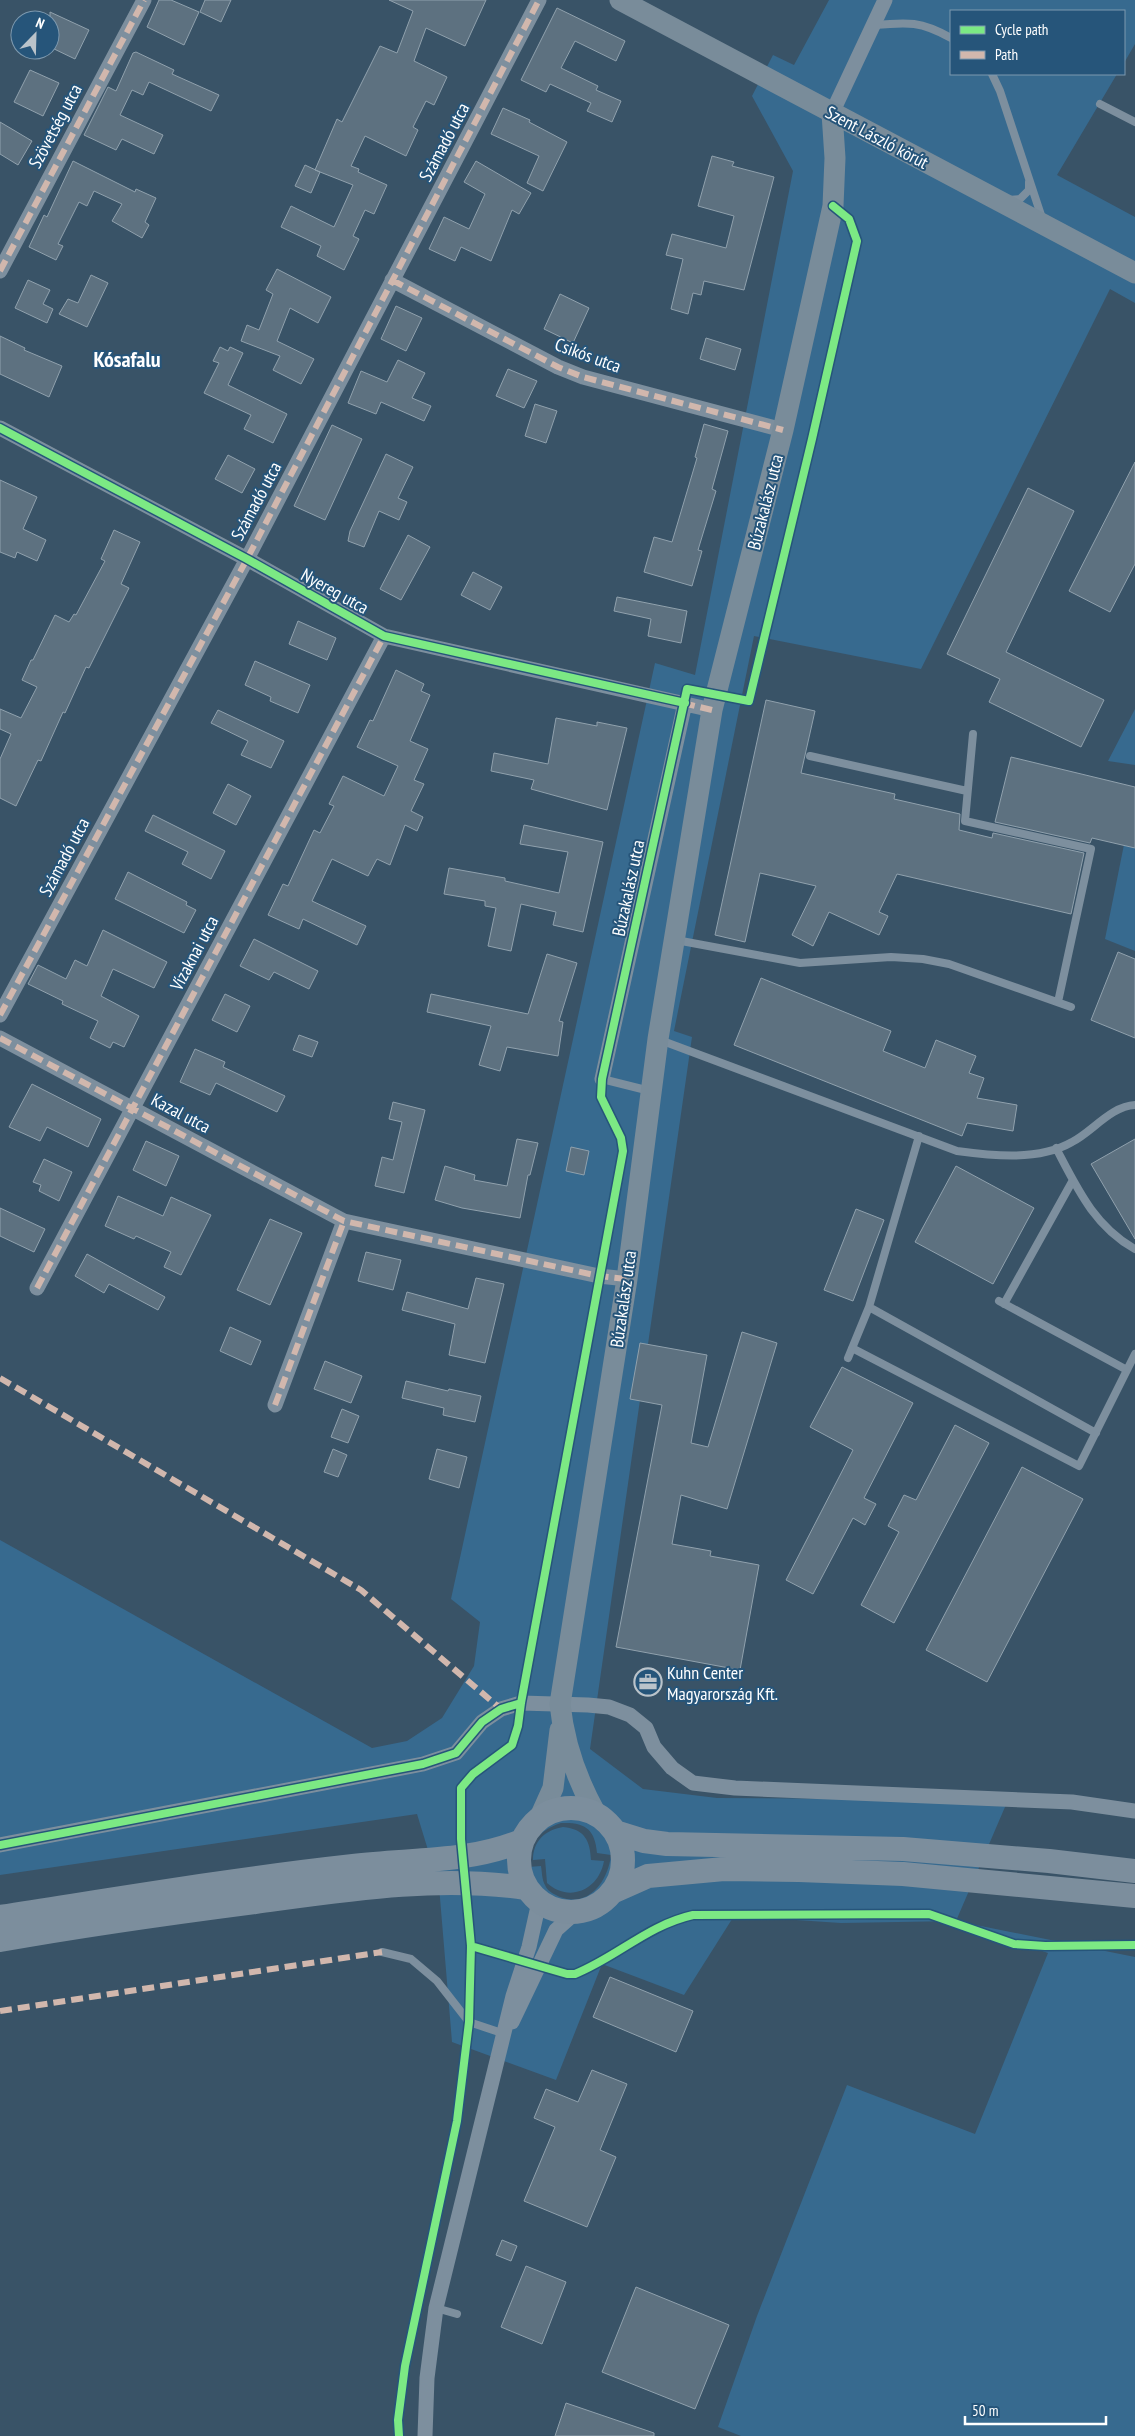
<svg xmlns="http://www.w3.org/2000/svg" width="1135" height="2436" viewBox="0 0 1135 2436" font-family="'PT Sans Narrow',sans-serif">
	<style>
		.green { fill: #376a8f; fill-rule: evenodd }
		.building { fill: #5d7180; stroke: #90a1ad }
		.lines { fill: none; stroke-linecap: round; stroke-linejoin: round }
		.lane { stroke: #7d8f9e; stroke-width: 8 }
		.street { stroke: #7d8f9e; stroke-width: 15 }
		.secondary { stroke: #798c9a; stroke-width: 21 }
		.primary { stroke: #7c8e9d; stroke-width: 24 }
		.quiet { stroke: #d1b7ad; stroke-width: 6; stroke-dasharray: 12 6; stroke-linecap: butt }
		.cycleway-casing { stroke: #26557a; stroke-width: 11 }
		.cycleway { stroke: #7ce984; stroke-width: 8 }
		.labels { text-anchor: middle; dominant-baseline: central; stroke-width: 4; stroke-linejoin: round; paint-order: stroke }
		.street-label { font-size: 18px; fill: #fff; stroke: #26557a }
		.poi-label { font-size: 18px; fill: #fff; stroke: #26557a; text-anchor: start }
		.district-label { font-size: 22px; font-weight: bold; fill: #fff; stroke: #26557a }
	</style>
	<rect width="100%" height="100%" fill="#395367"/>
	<!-- green -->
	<path class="green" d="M829 0H1135V44L1124 63V11H951V74H1117L1057 175 1135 217V303L1110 289 921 669 754 636 674 1031 692 1037 590 1749 643 1789 717 1798 1008 1800 956 1921 1135 1957V2436H741L718 2427 757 2316 847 2085 975 2134 1048 1953 956 1921 841 1923 734 1916 684 1995 602 1964 556 2080 452 2042 439 1886 417 1814 0 1875V1540L372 1748 407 1741 442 1718 474 1666 480 1622 451 1599 655 663 695 675 793 171 752 96 773 55 794 65ZM561 1823C585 1822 595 1829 597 1853L611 1855C608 1881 589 1908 560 1897 554 1894 548 1892 545 1885 542 1880 542 1872 541 1866L528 1867C526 1844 540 1830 561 1823Z
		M1135 709V765L1108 761Z
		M1135 790V951L1105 939Z
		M563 1827C585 1829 590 1841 591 1860L604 1861C599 1890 569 1903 547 1883L545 1859 533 1860C533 1841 545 1830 563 1827Z"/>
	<!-- building -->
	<path class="building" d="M159 0H171L199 12 184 45 147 27Z
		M205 0H231L221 22 200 12Z
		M389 0H486L465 46 426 28 414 61 447 77 434 105 426 101 413 127 418 130 406 156 365 136 351 166 359 169 358 172 387 185 374 214 365 210 353 236 359 239 344 270 317 256 321 246 281 227 291 206 334 227 353 185 315 170 337 119 342 122 380 46 397 53 413 11Z
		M557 8 625 41 616 61 575 41 561 68 598 86 596 90 621 101 612 122 587 111 591 103 550 84 546 92 521 80Z
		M50 12 89 30 75 59 50 47Z
		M136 52 174 70 172 74 219 95 211 111 149 82 143 95 132 90 120 115 163 135 154 154 122 139 116 150 84 135 108 87 116 91 133 53Z
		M30 70 59 83 43 116 14 102Z
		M503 108 530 120 529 122 567 142 543 191 527 183 539 156 491 134Z
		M0 122 32 141 18 165 0 154Z
		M712 156 734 162 732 166 774 177 744 290 704 281 701 295 693 293 688 314 671 309 683 259 666 255 672 234 726 248 734 216 698 206Z
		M73 161 135 192 136 189 156 198 145 222 149 225 142 238 112 221 122 204 94 191 87 206 79 202 58 244 63 246 56 260 29 247 44 215 47 217Z
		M476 161 531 193 519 214 512 210 491 261 461 247 455 261 429 249 444 217 469 229 485 194 464 182Z
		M305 165 320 172 311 193 295 186Z
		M277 269 331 297 318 323 290 308 277 341 314 359 301 384 273 370 280 356 241 341 247 325 259 330 273 294 266 290Z
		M91 275 108 283 87 327 59 314 68 299 78 303Z
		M28 280 50 290 43 304 53 309 47 323 15 308Z
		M560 294 589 308 573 343 544 329Z
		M396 306 422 318 406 351 381 339Z
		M0 336 25 348 24 350 62 366 49 397 0 374Z
		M706 338 741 349 735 370 700 359Z
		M220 347 228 351 230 347 243 353 228 385 287 414 273 443 244 429 251 415 204 393 219 363 213 361Z
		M398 360 425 373 412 398 431 406 424 421 381 402 376 414 348 403 361 371 387 382Z
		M508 369 537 381 524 408 496 396Z
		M535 404 557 411 546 443 525 436Z
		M704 424 728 431 712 489 716 491 698 550 702 551 692 586 644 572 654 537 672 542 697 458 695 457Z
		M332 425 362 439 325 520 294 506Z
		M386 454 413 467 398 498 407 502 399 520 379 511 364 547 348 541 350 531Z
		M228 455 255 469 242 493 215 479Z
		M1135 462V564L1110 612 1069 591Z
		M0 480 37 497 23 529 46 540 37 561 17 552 15 558 0 552Z
		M1028 488 1074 511 1006 652 1104 700 1081 747 989 702 1000 679 947 654Z
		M114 530 140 542 121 584 129 588 89 668 86 667 65 713 63 712 41 761 38 760 16 806 0 798V759L11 734 0 729V709L21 718 37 687 22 680 31 660H33L55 615 69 622 74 614 76 615 105 561 101 559Z
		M408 535 430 547 401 600 380 589Z
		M473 572 502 587 490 610 461 595Z
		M617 597 687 611 681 643 648 636 651 619 614 611Z
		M298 621 336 638 327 660 289 644Z
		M255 661 310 685 298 713 270 701 271 697 245 685Z
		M396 670 424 684 421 691 430 695 410 741 428 749 414 780 424 784 411 811 423 817 417 831 405 825 390 865 377 859 368 876 332 859 312 901 366 926 357 945 303 919 299 929 268 915 283 884 288 886 314 830 320 833 334 806 329 804 343 776 384 796 398 766 357 747 370 720 373 721Z
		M766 700 815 711 801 773 895 794 894 799 960 814 959 830 992 838 993 833 1084 853 1071 914 897 874 879 912 888 916 879 935 829 912 813 946 792 935 816 886 760 873 745 942 715 935Z
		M218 710 284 741 271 768 241 755 248 741 211 723Z
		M556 718 597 726V722L627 728 607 810 531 789 534 780 491 771 494 753 548 764Z
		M1011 757 1135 787V848L1092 838 1090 843 995 822Z
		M228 784 251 796 236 825 213 813Z
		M153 815 225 851 211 879 182 864 188 852 145 831Z
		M524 825 603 842 583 932 553 925 556 912 521 904 511 951 488 946 496 908 485 906V901L444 894 449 868 505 878V881L559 893 568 852 520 844Z
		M128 872 187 902 186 905 196 910 184 933 115 899Z
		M103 930 167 962 154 988 113 969 101 996 139 1016 124 1047 113 1042 110 1048 90 1038 98 1021 62 1004 63 1001 28 984 38 965 66 979 75 960 87 966Z
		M254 939 318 971 309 989 274 972 269 980 240 966Z
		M1118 952 1135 959V1038L1091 1020Z
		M547 954 577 963 559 1021 563 1022 558 1056 507 1047 500 1071 479 1065 491 1026 427 1012 431 994 528 1014Z
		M761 978 891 1031 883 1051 925 1068 936 1040 976 1056 969 1073 984 1078 977 1098 1017 1105 1013 1131 967 1123 962 1136 734 1045Z
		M225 994 250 1006 237 1032 212 1020Z
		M299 1035 318 1042 312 1057 293 1050Z
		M195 1049 225 1062 223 1067 285 1096 277 1112 216 1083 210 1095 180 1082Z
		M32 1084 101 1119 88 1147 47 1127 40 1141 9 1127Z
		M393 1102 425 1110 404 1193 375 1186 382 1157 393 1160 402 1122 389 1119Z
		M517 1139 538 1143 530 1175H528L520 1218 462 1208 435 1200 445 1166 475 1175 474 1180 507 1186Z
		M1135 1139V1239L1091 1164Z
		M146 1141 179 1156 166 1186 133 1170Z
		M571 1147 589 1151 584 1175 566 1171Z
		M44 1159 72 1172 59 1201 39 1191 41 1185 33 1182Z
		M956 1166 1034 1208 993 1284 915 1242Z
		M118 1196 163 1216 171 1197 211 1215 181 1275 164 1267 171 1252 136 1236 134 1239 105 1226Z
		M0 1208 45 1229 34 1252 0 1236Z
		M856 1209 884 1220 853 1301 824 1290Z
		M270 1219 302 1233 270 1305 237 1290Z
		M366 1252 401 1260 393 1290 358 1281Z
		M87 1254 165 1297 158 1310 109 1284 104 1293 75 1276Z
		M476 1278 504 1284 485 1363 449 1355 455 1324 402 1310 407 1292 468 1309Z
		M230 1327 261 1341 251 1365 220 1351Z
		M742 1332 777 1343 727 1509 681 1495 672 1544 711 1551 710 1556 759 1565 740 1670 616 1647 662 1405 630 1399 640 1343 707 1355 691 1443 708 1447Z
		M325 1361 362 1376 351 1403 314 1389Z
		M842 1367 913 1403 864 1498 876 1504 865 1525 853 1518 813 1594 786 1580 853 1450 810 1427Z
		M406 1381 448 1391 449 1389 481 1396 475 1422 443 1415 444 1408 402 1398Z
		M342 1409 359 1416 348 1443 331 1437Z
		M955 1425 989 1443 894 1623 861 1605 899 1532 888 1526 904 1495 916 1500Z
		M333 1449 347 1455 338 1477 324 1472Z
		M437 1449 467 1457 459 1488 429 1479Z
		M1022 1467 1083 1499 987 1682 926 1650Z
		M610 1977 693 2011 676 2052 593 2017Z
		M592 2070 627 2084 600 2150 616 2157 587 2227 524 2201 555 2127 534 2118 546 2089 578 2102Z
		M502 2240 517 2246 511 2261 496 2255Z
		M526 2266 566 2282 542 2344 501 2327Z
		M636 2287 729 2325 695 2409 602 2372Z
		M566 2403 654 2433V2436H555Z"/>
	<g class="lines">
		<!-- lane -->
		<path class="lane" d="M874 25C908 22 921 21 951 38
			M992 74 1000 91 1042 218
			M1100 104 1135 122
			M1009 200 1020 199 1029 190V182
			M973 734 965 821 1091 849 1058 1002
			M810 756 967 791
			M676 940 800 963 891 957 923 959 949 964 1071 1007
			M660 1040 957 1151C994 1156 1039 1161 1072 1142 1092 1132 1111 1106 1135 1105
			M602 1079 650 1091
			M1056 1148C1077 1188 1094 1226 1135 1249
			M999 1301 1127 1370
			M1004 1304 1073 1180
			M869 1307 1096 1433
			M852 1348 1079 1466 1135 1354
			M848 1358 869 1307 919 1136
			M828 1916 929 1914 1014 1944 1045 1946 1135 1945
			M382 1952 411 1959 437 1981 469 2022 505 2034
			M436 2308 457 2314"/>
		<!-- street -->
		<path class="street" d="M832 113 885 0
			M0 271 144 0
			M392 280 558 367 583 377 783 430
			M0 428 247 559 384 636 712 710
			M0 1015 247 559 539 0
			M0 1038 344 1221 599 1276 627 1279
			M602 1079 685 703
			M37 1288 384 636
			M275 1405 344 1221
			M0 1845 423 1764 456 1753 482 1722 501 1709 521 1703 588 1705 609 1707 630 1715 646 1728 654 1747 672 1768 693 1783 735 1788 1072 1802 1135 1811
			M512 2022 556 1930 575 1913
			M425 2436 427 2378 436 2308 513 1996 529 1947 539 1902"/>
		<!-- secondary -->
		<path class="secondary" d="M620 0 1135 273
			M596 1814C577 1780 564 1743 560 1704L627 1279 658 1039 712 710 783 430 833 206 835 158 832 113
			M540 1817 553 1788 560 1730"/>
		<!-- primary -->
		<path class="primary" d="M519 1860a52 52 0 1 1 104 0a52 52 0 1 1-104 0Z
			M615 1832 644 1841 667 1844 903 1849 1049 1861 1135 1871
			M612 1892 648 1876 724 1869 799 1870 903 1874 1135 1896
			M0 1917C117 1899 235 1879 353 1866 410 1859 468 1863 521 1841
			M0 1940C84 1925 170 1913 255 1902 344 1890 436 1875 526 1888"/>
		<!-- quiet -->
		<path class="quiet" d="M0 271 144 0
			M392 280 558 367 583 377 783 430
			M683 703 712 710
			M0 1015 247 559 539 0
			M0 1038 344 1221 599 1276 627 1279
			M37 1288 384 636
			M0 1378 361 1590 501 1709
			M275 1405 344 1221
			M0 2011 382 1952"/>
		<!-- cycleway casing -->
		<g class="cycleway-casing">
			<path id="cycleway" d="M0 428 247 559 384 636 685 703
				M0 1845 423 1764 456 1753 482 1722 501 1709 521 1703
				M471 1946 567 1974H575C617 1957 648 1925 693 1915L929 1914 1014 1944 1045 1946 1135 1945
				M399 2436 398 2420 405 2366 457 2121 469 2022 471 1946 461 1839V1788L473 1774 512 1745 518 1726 521 1703 623 1151 621 1138 601 1097 602 1079 687 689 749 701 812 439 857 241 849 219 833 206"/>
		</g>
		<!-- cycleway -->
		<use href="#cycleway" class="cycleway"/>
	</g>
	<!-- icons -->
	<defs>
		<g id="office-ring" transform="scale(1.4375)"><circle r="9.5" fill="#26557a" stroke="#bac3ca" stroke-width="1.5"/><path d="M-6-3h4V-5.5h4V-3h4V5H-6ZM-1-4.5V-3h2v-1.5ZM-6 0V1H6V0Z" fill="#bac3ca"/></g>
	</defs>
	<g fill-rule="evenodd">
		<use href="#office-ring" x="648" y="1682"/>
	</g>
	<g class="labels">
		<!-- street labels -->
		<g class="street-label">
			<text transform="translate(55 126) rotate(-62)">Szövetség utca</text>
			<text transform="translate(877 137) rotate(28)">Szent László körút</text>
			<text transform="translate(444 142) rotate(-62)">Számadó utca</text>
			<text transform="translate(588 355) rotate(20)">Csikós utca</text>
			<text transform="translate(256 501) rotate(-62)">Számadó utca</text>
			<text transform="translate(765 502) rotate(-76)">Búzakalász utca</text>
			<text transform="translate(335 591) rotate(29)">Nyereg utca</text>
			<text transform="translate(64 857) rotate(-62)">Számadó utca</text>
			<text transform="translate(628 888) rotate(-78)">Búzakalász utca</text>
			<text transform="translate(194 953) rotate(-62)">Vízaknai utca</text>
			<text transform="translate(181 1113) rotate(28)">Kazal utca</text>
			<text transform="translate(623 1299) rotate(-82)">Búzakalász utca</text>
		</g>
		<!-- poi labels -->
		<g class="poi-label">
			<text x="667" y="1672">Kuhn Center<tspan x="667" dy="21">Magyarország Kft.</tspan></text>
		</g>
		<!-- district labels -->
		<g class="district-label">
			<text x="127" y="359">Kósafalu</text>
		</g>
	</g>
	<!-- legend -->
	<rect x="950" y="10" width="175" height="65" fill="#26557a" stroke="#7d99af"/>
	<rect x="960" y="26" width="25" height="8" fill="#7ce984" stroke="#7d99af"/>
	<text x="995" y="35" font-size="15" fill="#ffffff">Cycle path</text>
	<rect x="960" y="51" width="25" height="8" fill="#d1b7ad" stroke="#7d99af"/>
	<text x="995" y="60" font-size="15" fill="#ffffff">Path</text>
	<!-- north arrow -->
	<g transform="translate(35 35) rotate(23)"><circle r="24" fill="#26557a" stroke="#7d99af"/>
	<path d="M0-4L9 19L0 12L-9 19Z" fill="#bac3ca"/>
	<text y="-8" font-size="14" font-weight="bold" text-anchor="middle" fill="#ffffff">N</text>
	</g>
	<!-- scale -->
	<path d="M965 2416v8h141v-8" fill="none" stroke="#ffffff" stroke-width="2.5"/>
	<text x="972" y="2416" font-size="15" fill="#ffffff" stroke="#26557a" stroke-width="4" paint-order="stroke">50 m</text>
</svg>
